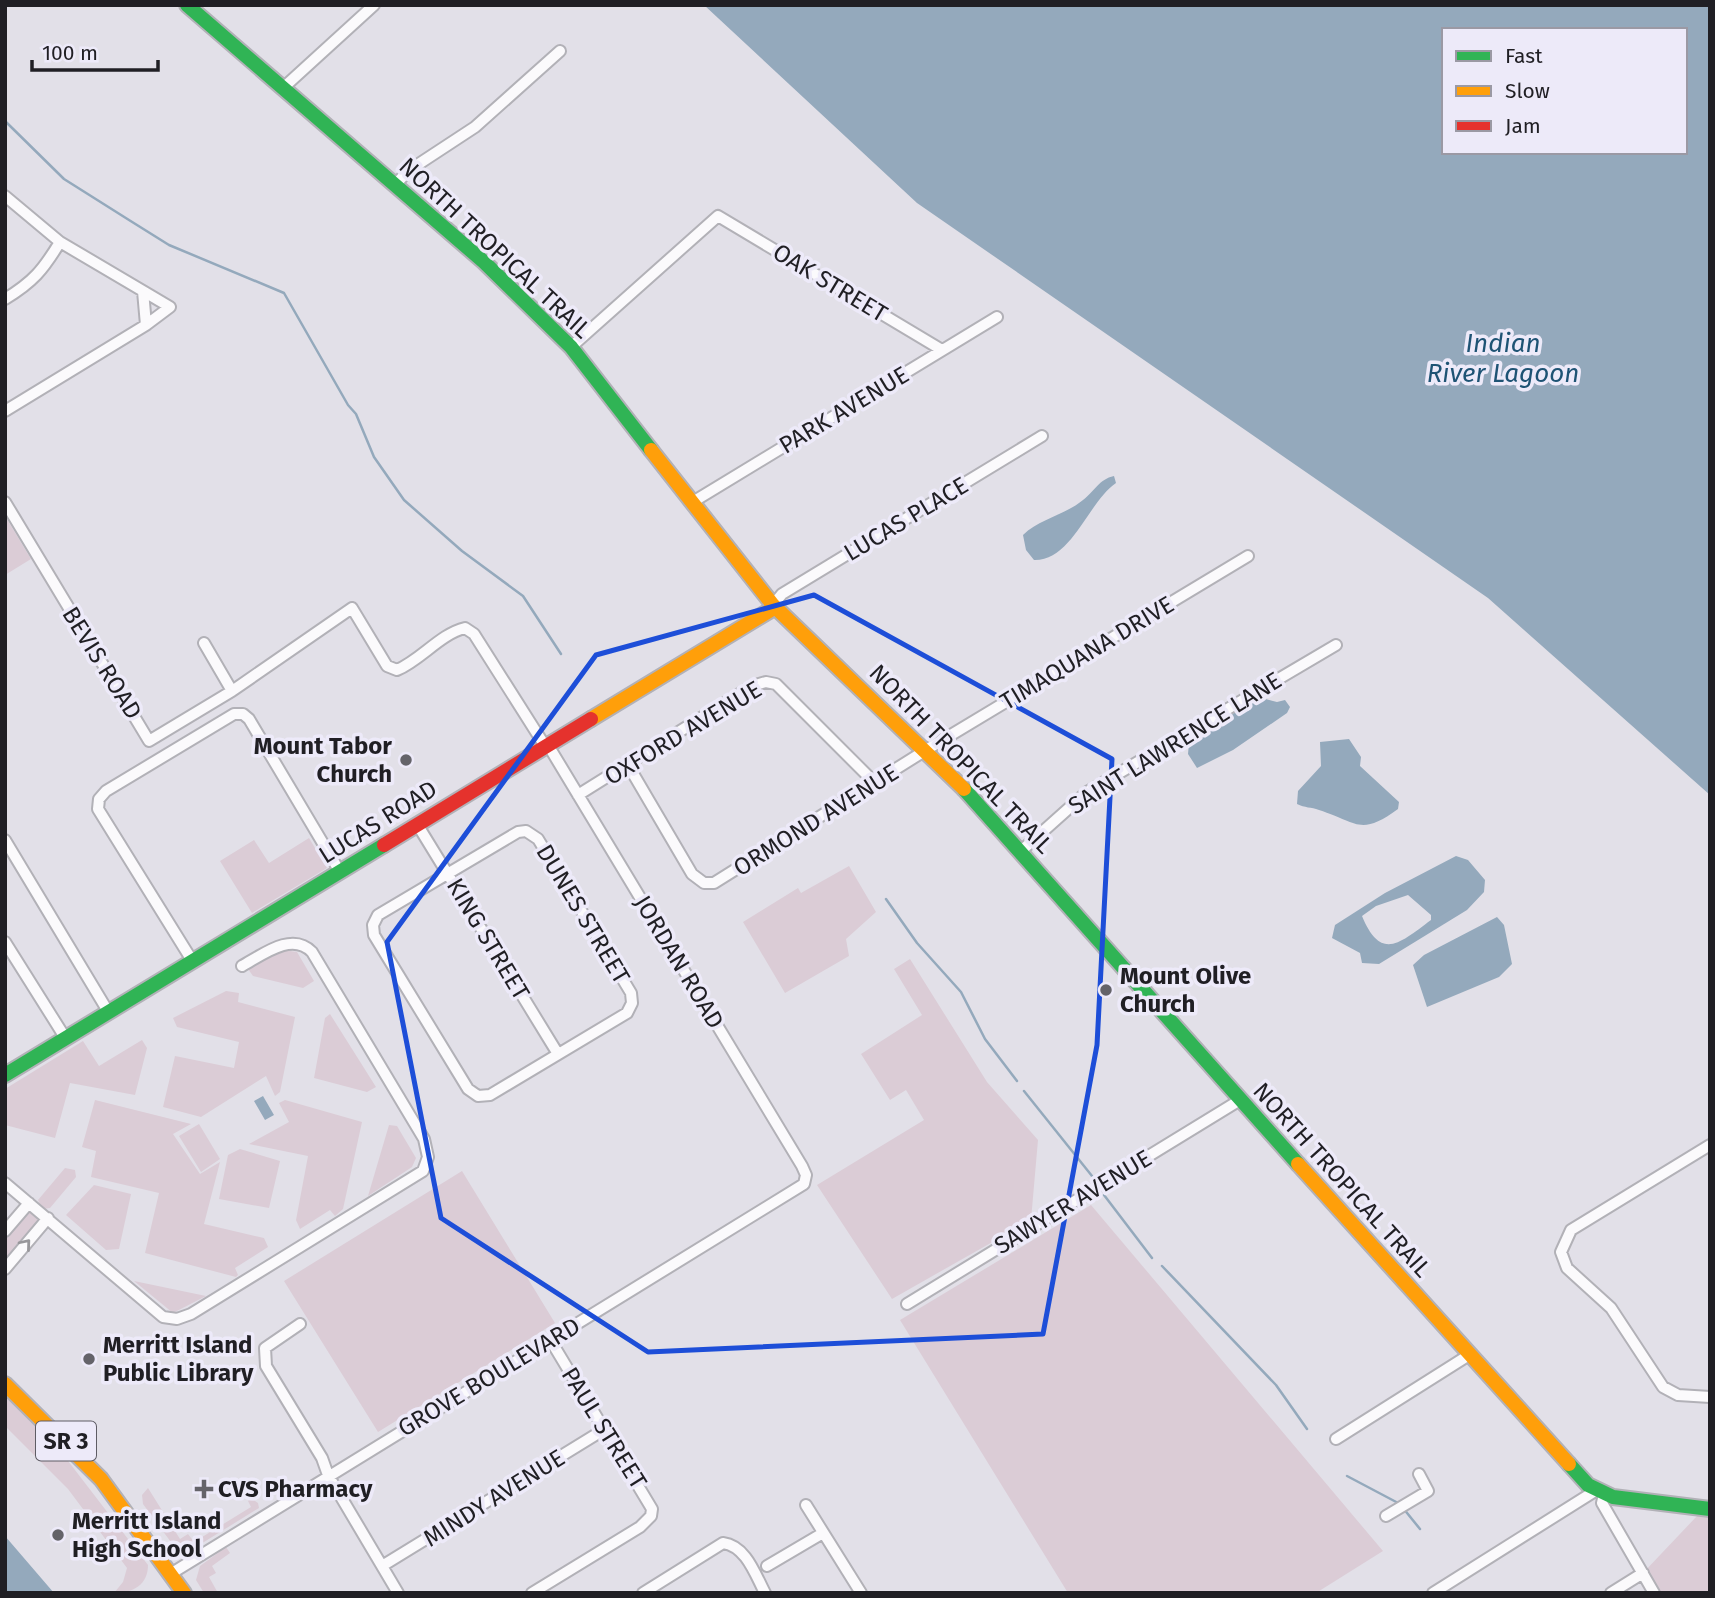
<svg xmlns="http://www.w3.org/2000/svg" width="1715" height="1598" viewBox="0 0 1715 1598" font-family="'Fira Sans',sans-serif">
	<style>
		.green { fill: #dbccd6 }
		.water { fill: #94a9bc; fill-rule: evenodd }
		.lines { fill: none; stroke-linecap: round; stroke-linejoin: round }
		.stream { stroke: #94a9bc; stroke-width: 2.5 }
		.street-casing { stroke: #b2b1b7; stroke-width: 14 }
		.fast-casing { stroke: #b2b1b7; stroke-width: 18 }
		.slow-casing { stroke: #b2b1b7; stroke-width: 18 }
		.jam-casing { stroke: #b2b1b7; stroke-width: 18 }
		.street { stroke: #fbfafc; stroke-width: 10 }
		.fast { stroke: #30b455; stroke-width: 14 }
		.slow { stroke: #ff9f0a; stroke-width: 14 }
		.jam { stroke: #e5322d; stroke-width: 14 }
		.oneway { stroke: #98979b }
		.marked { fill: none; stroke: #1d4ed8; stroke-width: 5; stroke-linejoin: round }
		.poi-dot { fill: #646369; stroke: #edeaf9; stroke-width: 2.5 }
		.labels { text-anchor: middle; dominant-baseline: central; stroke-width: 7; stroke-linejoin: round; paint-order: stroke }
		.shield { fill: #edeaf9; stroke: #5e5c64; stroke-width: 2 }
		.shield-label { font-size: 23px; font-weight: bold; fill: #201f24 }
		.street-label { font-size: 24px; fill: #201f24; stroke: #edeaf9 }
		.poi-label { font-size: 24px; font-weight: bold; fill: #201f24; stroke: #edeaf9; text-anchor: start }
		.water-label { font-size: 26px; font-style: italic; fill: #1e5374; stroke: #edeaf9 }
	</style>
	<rect width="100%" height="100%" fill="#e2e0e8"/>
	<!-- green -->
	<path class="green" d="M5 516 31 559 5 575Z
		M309 838 327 868 252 913 220 861 254 840 269 863Z
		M849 866 876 912 846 939 849 956 785 993 743 922 798 888 801 893Z
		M283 950 297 952 314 981 303 988 253 976 248 969Z
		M910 959 987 1082 1038 1140 1031 1220 892 1299 817 1185 924 1120 906 1090 890 1100 861 1054 922 1015 894 969Z
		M226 991 239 993 238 1002 295 1017 280 1092 275 1096 266 1076 201 1117 163 1107 175 1056 234 1068 239 1042 177 1027 173 1018Z
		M330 1014 376 1087 367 1092 314 1078 325 1018Z
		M142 1040 147 1048 135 1095 70 1083 55 1138 5 1125V1089L83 1041 99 1066Z
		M95 1100 191 1124 173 1134 200 1174 220 1162 204 1224 264 1238 268 1247 235 1268 238 1275 236 1277 145 1253 159 1193 91 1177 96 1151 82 1147Z
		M285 1100 362 1122 343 1209 335 1216 330 1210 300 1229 296 1220 308 1156 249 1144 289 1122 279 1103Z
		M199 1124 220 1159 201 1172 179 1136Z
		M389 1125 397 1126 416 1158 412 1167 368 1196Z
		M240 1149 280 1161 269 1208 219 1199 228 1155Z
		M65 1168 75 1170 76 1177 50 1208 42 1209 38 1200Z
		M462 1171 555 1323 378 1432 284 1281Z
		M94 1185 131 1194 119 1249 106 1250 66 1215Z
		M1091 1205 1383 1551 1316 1593H1068L900 1320Z
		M27 1212 36 1215 38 1223 5 1260V1237Z
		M134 1281 206 1296 173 1313Z
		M5 1395 55 1444 148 1565C148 1585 133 1593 114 1593L123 1582 127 1568 68 1489 5 1426Z
		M148 1488 180 1539 188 1534 194 1542 251 1507 248 1501 251 1498 258 1503 259 1508 191 1550 176 1549 143 1504 142 1495Z
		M1697 1516 1710 1517V1593H1654L1643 1573Z
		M226 1547 230 1553 212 1566 216 1573 209 1577 218 1593H204L196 1580 200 1566Z"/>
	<!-- water -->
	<path class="water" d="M704 5H1710V795L1488 598 917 203ZM1444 30H1685V152H1444Z
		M1114 476 1116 483C1088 502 1072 561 1034 560L1026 550 1023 535C1039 519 1065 515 1083 500 1094 492 1099 479 1114 476Z
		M1258 697 1277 702 1285 700 1290 707 1287 713 1233 750 1197 768 1188 754 1189 743Z
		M1349 739 1361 757 1360 766 1399 802 1398 809C1360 837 1357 822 1319 810 1311 807 1305 808 1297 804L1298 791 1321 766 1320 742Z
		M1456 856 1468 860 1485 880 1484 892 1467 910 1379 964 1362 963 1360 953 1332 938 1335 925 1385 893ZM1408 895 1431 915V920C1400 943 1381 962 1362 916L1376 906Z
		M1497 917 1504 925 1512 964 1499 977 1427 1007 1413 965 1424 955Z
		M263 1096 274 1115 265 1120 254 1101Z
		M5 1536 54 1593H5Z"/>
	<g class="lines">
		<!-- stream -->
		<path class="stream" d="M5 121 64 179 129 220 169 245 284 293 348 405 356 414 374 457 404 500 462 551 523 596 561 654
			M886 899 917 943 961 992 985 1039 1017 1081
			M1024 1091 1092 1176
			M1104 1195 1152 1258
			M1162 1266 1276 1385 1307 1429
			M1347 1476 1400 1504
			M1403 1508 1420 1529"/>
		<!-- street casing -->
		<g class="street-casing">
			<path id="street" d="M283 88 374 5
				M395 185 408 171 475 127 560 51
				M5 196 60 242 143 291 146 325 5 411
				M143 291 170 307 146 325
				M5 299C33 282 43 270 60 242
				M571 347 718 216 942 350
				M5 502 149 741 232 691 352 608 387 666 397 670C421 660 440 634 465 628L474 634 545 746
				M691 503 997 317
				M773 605 782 594 1042 436
				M204 643 232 691
				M628 765 692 874 704 883H714L926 750 1248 556
				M578 795 752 686 766 682 776 684 875 783
				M417 824 558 1054
				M526 831 538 839 631 993 632 1003 627 1013 490 1095 478 1096 468 1089 374 935 373 925 378 915 518 832Z
				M5 840 109 1013
				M1021 851 1087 792 1336 645
				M5 942 66 1039
				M193 962 98 809 99 799 106 791 234 714H243L249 719 340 872
				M1710 1145 1571 1230 1561 1252 1567 1268 1611 1308 1663 1387 1678 1395 1710 1397
				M5 1183 163 1317 177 1319 191 1314 423 1171 428 1157 424 1139 312 952C292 931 262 955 242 966
				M5 1231 29 1203
				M5 1269 48 1218
				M907 1304 1240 1100
				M300 1324 265 1348 266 1366 322 1458 328 1475 398 1593
				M1336 1439 1469 1355
				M1604 1494 1602 1503 1654 1593
				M806 1505 861 1593
				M1386 1516 1428 1491 1419 1474
				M382 1566 605 1429
				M767 1566 823 1533
				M172 1573 804 1184 806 1175 802 1166 548 745
				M532 1593 640 1527 651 1516 652 1509 551 1341
				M643 1593 723 1543C746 1546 755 1574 765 1593
				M1433 1593 1595 1491
				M1611 1593 1643 1573"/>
		</g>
		<!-- fast casing -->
		<g class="fast-casing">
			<path id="fast" d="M187 5 484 262 571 347 651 450
				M964 789 1298 1164
				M5 1075 384 845
				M1569 1464 1588 1485 1613 1497 1710 1509"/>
		</g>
		<!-- slow casing -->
		<g class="slow-casing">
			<path id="slow" d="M651 450 773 605 964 789
				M591 719 769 611 773 605
				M1298 1164 1569 1464
				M5 1384 101 1479 184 1593"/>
		</g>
		<!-- jam casing -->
		<g class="jam-casing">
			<path id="jam" d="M384 845 591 719"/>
		</g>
		<!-- street -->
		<use href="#street" class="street"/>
		<!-- fast -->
		<use href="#fast" class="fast"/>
		<!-- slow -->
		<use href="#slow" class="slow"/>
		<!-- jam -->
		<use href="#jam" class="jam"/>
	</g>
	<!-- one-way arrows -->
	<defs><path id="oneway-chevron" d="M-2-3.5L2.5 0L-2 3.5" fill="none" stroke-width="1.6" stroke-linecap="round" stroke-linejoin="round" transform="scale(1.75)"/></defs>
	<use class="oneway" href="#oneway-chevron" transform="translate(26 1244) rotate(-50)"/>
	<!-- marked area -->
	<path class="marked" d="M814 595 1112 759 1097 1045 1043 1334 648 1352 441 1218 387 942 596 655Z"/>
	<!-- markers -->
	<g class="poi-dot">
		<circle cx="406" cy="760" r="7"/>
		<circle cx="1106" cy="990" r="7"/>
		<circle cx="89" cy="1359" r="7"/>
		<path d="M200.5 1478.5h7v7h7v7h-7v7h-7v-7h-7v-7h7z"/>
		<circle cx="58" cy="1535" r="7"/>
	</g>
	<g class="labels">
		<!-- shield labels -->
		<rect class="shield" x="36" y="1421.5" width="60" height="39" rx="5"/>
		<g class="shield-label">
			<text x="66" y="1441">SR 3</text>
		</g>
		<!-- street labels -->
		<g class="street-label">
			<text transform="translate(495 248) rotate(43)">NORTH TROPICAL TRAIL</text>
			<text transform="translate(830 283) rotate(31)">OAK STREET</text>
			<text transform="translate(844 410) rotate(-31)">PARK AVENUE</text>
			<text transform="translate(906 519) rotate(-31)">LUCAS PLACE</text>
			<text transform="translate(1087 653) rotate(-31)">TIMAQUANA DRIVE</text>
			<text transform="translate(102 663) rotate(58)">BEVIS ROAD</text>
			<text transform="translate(683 733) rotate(-31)">OXFORD AVENUE</text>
			<text transform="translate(1175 743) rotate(-32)">SAINT LAWRENCE LANE</text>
			<text transform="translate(961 759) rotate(46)">NORTH TROPICAL TRAIL</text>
			<text transform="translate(816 820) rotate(-32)">ORMOND AVENUE</text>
			<text transform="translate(378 822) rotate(-32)">LUCAS ROAD</text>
			<text transform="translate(583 914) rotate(59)">DUNES STREET</text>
			<text transform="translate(488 939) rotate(59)">KING STREET</text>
			<text transform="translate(679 962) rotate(59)">JORDAN ROAD</text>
			<text transform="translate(1342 1180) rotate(48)">NORTH TROPICAL TRAIL</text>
			<text transform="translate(1073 1202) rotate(-31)">SAWYER AVENUE</text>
			<text transform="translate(489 1377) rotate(-31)">GROVE BOULEVARD</text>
			<text transform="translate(604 1428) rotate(58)">PAUL STREET</text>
			<text transform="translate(494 1498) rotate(-32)">MINDY AVENUE</text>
		</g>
		<!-- poi labels -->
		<g class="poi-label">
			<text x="392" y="746" text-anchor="end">Mount Tabor<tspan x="392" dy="28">Church</tspan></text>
			<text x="1120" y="976">Mount Olive<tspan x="1120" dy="28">Church</tspan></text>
			<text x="103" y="1345">Merritt Island<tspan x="103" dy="28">Public Library</tspan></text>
			<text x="218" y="1489">CVS Pharmacy</text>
			<text x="72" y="1521">Merritt Island<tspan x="72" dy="28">High School</tspan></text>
		</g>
		<!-- water labels -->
		<g class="water-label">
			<text x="1503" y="343">Indian<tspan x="1503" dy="30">River Lagoon</tspan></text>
		</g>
	</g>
	<!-- border -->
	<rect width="1715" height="1598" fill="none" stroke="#201f24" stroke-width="14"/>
	<!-- legend -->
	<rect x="1442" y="28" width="245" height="126" fill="#edeaf9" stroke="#9b99a4" stroke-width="2"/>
	<rect x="1456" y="51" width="35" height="10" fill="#30b455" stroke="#9b99a4" stroke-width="2"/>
	<text x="1505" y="63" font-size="21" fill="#201f24">Fast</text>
	<rect x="1456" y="86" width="35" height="10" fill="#ff9f0a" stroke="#9b99a4" stroke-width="2"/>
	<text x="1505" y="98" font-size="21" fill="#201f24">Slow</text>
	<rect x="1456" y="121" width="35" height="10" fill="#e5322d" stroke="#9b99a4" stroke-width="2"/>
	<text x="1505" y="133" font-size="21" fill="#201f24">Jam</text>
	<!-- scale -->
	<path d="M32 60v10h126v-10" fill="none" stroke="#201f24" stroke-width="3.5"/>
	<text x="42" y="60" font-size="21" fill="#201f24" stroke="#edeaf9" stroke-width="5" paint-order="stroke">100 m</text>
</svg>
